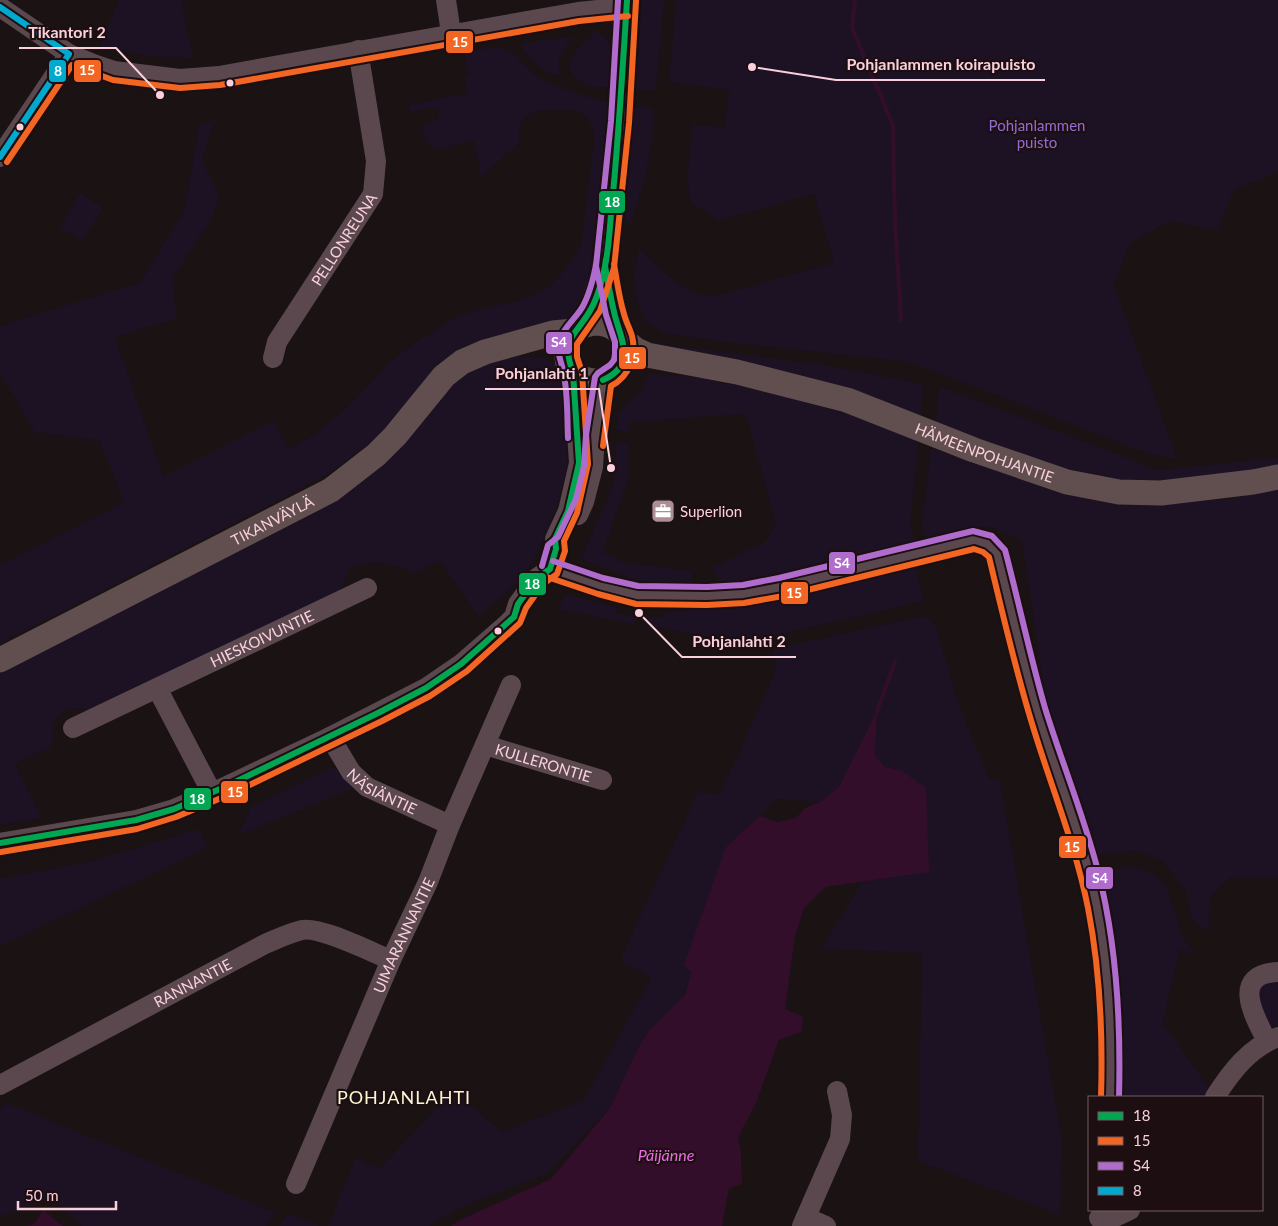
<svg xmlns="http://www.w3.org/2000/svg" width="1278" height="1226" viewBox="0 0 1278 1226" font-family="Lato,sans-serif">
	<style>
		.green { fill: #1d1223 }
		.water { fill: #330e2b }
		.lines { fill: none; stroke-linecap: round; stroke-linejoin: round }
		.stream { stroke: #330e2b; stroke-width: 4 }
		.minor { stroke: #5a484e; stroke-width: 20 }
		.major { stroke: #614e4e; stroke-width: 25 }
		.bus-1-casing { stroke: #1d0e12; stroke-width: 10 }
		.bus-2-casing { stroke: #1d0e12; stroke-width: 10 }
		.bus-3-casing { stroke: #1d0e12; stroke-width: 10 }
		.bus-4-casing { stroke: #1d0e12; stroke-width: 10 }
		.bus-1 { stroke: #00a651; stroke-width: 6 }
		.bus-2 { stroke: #f26522; stroke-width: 6 }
		.bus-3 { stroke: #b06ccc; stroke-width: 6 }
		.bus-4 { stroke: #00a9ce; stroke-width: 6 }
		.bus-dot { fill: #f9d0dc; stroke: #1d0e12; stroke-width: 2 }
		.labels { text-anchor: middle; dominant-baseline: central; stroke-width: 4.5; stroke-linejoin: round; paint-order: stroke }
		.park-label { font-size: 15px; fill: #916ed1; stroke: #1d0e12 }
		.street-label { font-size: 15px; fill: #f9d0dc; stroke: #1d0e12 }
		.poi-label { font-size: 15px; fill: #f9d0dc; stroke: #1d0e12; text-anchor: start }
		.water-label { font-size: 16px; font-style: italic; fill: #ed6be4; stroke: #1d0e12 }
		.quarter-label { font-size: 18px; letter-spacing: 1px; fill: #f9f8d2; stroke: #1d0e12 }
		.leader { fill: none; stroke: #f9d0dc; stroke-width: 2 }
		.callout-dot { fill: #f9d0dc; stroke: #1d0e12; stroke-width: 2 }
		.callout-label { font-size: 16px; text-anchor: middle; font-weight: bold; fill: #f9d0dc; stroke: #1d0e12; stroke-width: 4.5; stroke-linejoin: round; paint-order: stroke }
		.line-badge { stroke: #1d0e12; stroke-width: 2 }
		.badge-label { font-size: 14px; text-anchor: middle; font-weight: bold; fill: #fff }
	</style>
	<rect width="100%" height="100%" fill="#1a1213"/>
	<!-- green -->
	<path class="green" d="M119 0H181L193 58 146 56 100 45Z
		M642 0H664L656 91 636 89Z
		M676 0H1278V172L1234 190 1217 230 1169 221 1130 243 1114 285 1177 459 1146 453 939 373 903 361 733 343 664 333 647 323 636 299 634 273 639 249C661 269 681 293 712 297L834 263 814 194 718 221 692 203 687 180 693 124 724 128 729 90 669 82Z
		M591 30C619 39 613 64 612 87 592 88 580 87 569 69 572 55 579 44 592 37Z
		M573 37 574 39C561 49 557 59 560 74 543 76 531 58 522 47L525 42Z
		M495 47C515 48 520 63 535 75 552 88 588 96 608 103L588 307 573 320 496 336 380 436 332 471 274 503 0 643V565L124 502 99 440 35 432 0 373V326L141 282 185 208 199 125 214 121 202 161 220 197 211 219 172 279 177 318 115 337 163 477 274 421 288 449 316 434 351 404 389 363 415 343 440 327 454 318 470 312 523 299 544 291 559 277 569 265 581 244 595 134C592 126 588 116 579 112 575 110 568 111 563 110 538 108 516 112 519 143L481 177 474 140 434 150C425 142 422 136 423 124L439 119 438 107 410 112 408 105 468 93 464 75 469 74 464 52Z
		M641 106 654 109 651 149 643 184 631 225 626 220 624 208 634 108Z
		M80 193 103 208 82 241 60 227Z
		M654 343 817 364 923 384 921 421 653 350Z
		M515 356C535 358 554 354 564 376L567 468 556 510 533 562 516 583 479 617 440 561 414 573C390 564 373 557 349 569L345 580 336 598 100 710C83 709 63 703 54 722 51 728 53 739 52 746L15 764 42 818 0 824V672L311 513 452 382C475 366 487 361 515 356Z
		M649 374 698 377 839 409 918 441 910 526 915 541C874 554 834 565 792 573 767 578 745 583 720 583L713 567 765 542 776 524 746 414 629 422 628 432 617 430 618 414 640 392Z
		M939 386 1158 470 1278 458V468L1175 485 1074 476 935 427Z
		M616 442 628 443V478L603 552 625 563 691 571V585L637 580 581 559 611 491 616 469Z
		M931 448 1059 492 1116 500 1226 499 1278 489V877H1230L1210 898 1208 932 1192 919 1186 891 1164 862 1138 851 1098 854 1047 709 1022 541C1015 538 1008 533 1000 530 980 522 945 532 925 538L922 523Z
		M915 565 923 601 763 638 733 641 646 625 645 620 649 618H661L666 613 732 604Z
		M566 594 617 608 616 613 635 617 637 620 633 624 558 609Z
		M924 616 936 626 958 703 989 778 1000 782 1062 1141 1060 1215 918 1161 922 953 821 949 862 882 929 872 901 770 885 767 875 756 877 712 839 787 820 802 776 799 760 816 691 972 683 997 650 1030 639 1046 610 1108 548 1173 455 1210 429 1226H328L356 1157 379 1169 453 1091 502 1132 584 1100 651 978 620 960 698 792 720 794 776 671 773 649Z
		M334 767 357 787 238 835 252 806Z
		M199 829 207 848 0 946V879L93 861Z
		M1133 866 1153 874 1167 888 1183 937 1196 955 1180 949 1163 1023 1208 1087 1205 1097H1120L1119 1016 1113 920 1102 872Z
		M1278 977V1026L1266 1028 1254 1004 1260 982Z
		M7 1103 276 1213 266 1226H82L51 1198 0 1217V1109Z
		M289 1213 320 1226H279Z"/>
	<!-- water -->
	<path class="water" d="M877 711 875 756 885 767 901 770 926 788 929 872 825 887 804 908 795 936 785 1009 803 1017 801 1032 779 1040 756 1103 738 1137 741 1154 742 1184 729 1188 722 1226H451L460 1220 551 1179 610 1108 639 1046 650 1030 685 995 691 972 684 965 726 847 760 816 777 822 796 818 805 808 820 802 839 787Z
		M43 1210 63 1226H25L34 1224Z"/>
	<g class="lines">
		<!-- stream -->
		<path class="stream" d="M855 0 852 28 893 125 895 223 901 320
			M877 711 895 662"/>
		<!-- minor -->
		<g class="minor">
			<path d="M446 0 451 33"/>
			<path d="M0 7 69 54 96 65 114 71 180 79 219 76 578 12 627 7"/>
			<path d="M0 157 69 54"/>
			<path id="s1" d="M273 358 277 342 373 194 376 161 358 50"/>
			<path d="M578 515 584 502 593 467 595 436 603 380"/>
			<path d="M550 569 601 586 637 595 707 596 744 594 781 587 974 540 988 544 997 553C1010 606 1021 659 1037 711 1050 755 1067 799 1081 843 1106 925 1114 1012 1110 1097"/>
			<path d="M157 688 212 793"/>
			<path id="s2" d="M73 728 367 588"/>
			<path id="s3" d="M330 737 351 772 367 787 450 825"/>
			<path id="s4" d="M485 745 602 780"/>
			<path d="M0 843 136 820 174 809 212 793 330 737 426 688 461 664 507 624 514 617 518 604 537 578 550 569 556 549 555 539 568 511 579 463 573 373"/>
			<path d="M1267 1041C1254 1016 1230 974 1278 972"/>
			<path id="s5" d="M0 1085 265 944C277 939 289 933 302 930 320 926 371 952 391 960"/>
			<path d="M1215 1097C1231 1072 1249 1048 1278 1037"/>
			<path id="s6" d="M296 1184 391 960 428 882 450 825 511 685"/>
			<path d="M806 1217 826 1226"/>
			<path d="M1099 1218 1115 1217 1130 1210"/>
			<path d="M802 1226 840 1139 842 1115 837 1091"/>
		</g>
		<!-- major -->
		<g class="major">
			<path d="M605 268 619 330"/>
			<path d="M594 323C640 323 629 379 597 381 589 381 578 378 573 372 562 361 566 334 579 327 584 325 589 324 594 323Z"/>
			<path d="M579 327 592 308 605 266 620 122 627 0"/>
			<path id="s7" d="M624 340 636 350 647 355 737 372 847 400 974 450 1067 482 1119 492 1161 493 1253 482 1278 477"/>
			<path id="s8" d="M0 660 331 490 376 455 395 436 444 376 462 362 485 352 553 333 574 331"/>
		</g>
		<!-- bus-1 casing -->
		<g class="bus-1-casing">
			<path id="bus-1" d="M603 380C636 365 622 342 615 316 611 300 608 283 605 266L606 259
				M0 843 136 820 174 809 229 785 378 713 426 688 461 664 514 617 518 604 537 578 550 569 556 549 555 539 568 511 579 463 573 373C560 336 575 338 591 309 597 299 603 278 605 266 610 242 610 217 613 194 619 129 623 65 627 0"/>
		</g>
		<!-- bus-2 casing -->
		<g class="bus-2-casing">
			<path id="bus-2" d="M7 162 72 65 113 80 180 88 220 85 579 21 628 16
				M603 446 611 386C629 377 637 356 632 336 630 329 626 322 624 314 619 298 617 281 614 264
				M547 577 598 594 636 604 707 605 744 603 783 596 974 549 983 552 989 557C1003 615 1016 673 1034 730 1052 789 1076 847 1088 908 1100 970 1103 1033 1101 1097
				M1 852 137 829 176 817 233 793 382 721 430 696 467 671 520 623 526 608 543 584 557 574 565 551 564 541 577 513 588 464 582 372 577 357V344L600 311 614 268 629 123 636 1"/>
		</g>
		<!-- bus-3 casing -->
		<g class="bus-3-casing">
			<path id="bus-3" d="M568 438C567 417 568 396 564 376 563 364 555 352 560 339 565 325 578 317 584 304 590 292 596 270 597 256
				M553 561 603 578 638 586 707 587 743 585 779 578 973 531 992 536 1005 550C1019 603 1030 656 1045 708 1062 763 1084 816 1098 871 1117 945 1121 1021 1119 1097
				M542 566 548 545 558 537 576 499 584 466 586 435 595 377 598 373 610 365 614 360 615 354V342L606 315 596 266 611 121 618 0"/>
		</g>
		<!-- bus-4 casing -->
		<g class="bus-4-casing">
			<path id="bus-4" d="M0 7 69 54 0 157"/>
		</g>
		<!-- bus-1 -->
		<use href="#bus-1" class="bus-1"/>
		<!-- bus-2 -->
		<use href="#bus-2" class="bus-2"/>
		<!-- bus-3 -->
		<use href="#bus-3" class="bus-3"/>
		<!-- bus-4 -->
		<use href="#bus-4" class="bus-4"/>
	</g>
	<!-- icons -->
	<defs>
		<g id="office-square" transform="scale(1.25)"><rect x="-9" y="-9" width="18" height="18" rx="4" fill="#ab8e96" stroke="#1d0e12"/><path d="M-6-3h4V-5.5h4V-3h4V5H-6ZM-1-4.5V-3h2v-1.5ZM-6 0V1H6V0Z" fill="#fff"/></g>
	</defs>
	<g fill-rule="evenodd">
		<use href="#office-square" x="663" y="511"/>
	</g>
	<!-- markers -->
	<g class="bus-dot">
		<circle cx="230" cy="83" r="4.5"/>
		<circle cx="20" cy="127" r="4.5"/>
		<circle cx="498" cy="631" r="4.5"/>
	</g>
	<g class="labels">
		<!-- park labels -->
		<g class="park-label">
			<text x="1037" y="125">Pohjanlammen<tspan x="1037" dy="17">puisto</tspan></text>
		</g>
		<!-- street labels -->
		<g class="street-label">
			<text stroke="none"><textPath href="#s1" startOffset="139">PELLONREUNA</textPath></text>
			<text stroke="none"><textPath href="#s7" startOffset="380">HÄMEENPOHJANTIE</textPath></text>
			<text stroke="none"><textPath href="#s8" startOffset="306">TIKANVÄYLÄ</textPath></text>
			<text stroke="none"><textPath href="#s2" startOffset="209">HIESKOIVUNTIE</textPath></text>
			<text stroke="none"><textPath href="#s4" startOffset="61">KULLERONTIE</textPath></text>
			<text stroke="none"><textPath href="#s3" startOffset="78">NÄSIÄNTIE</textPath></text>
			<text stroke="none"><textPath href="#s6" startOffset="271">UIMARANNANTIE</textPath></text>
			<text stroke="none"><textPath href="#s5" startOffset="218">RANNANTIE</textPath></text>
		</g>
		<!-- poi labels -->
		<g class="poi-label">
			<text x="680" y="511">Superlion</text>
		</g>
		<!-- water labels -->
		<g class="water-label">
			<text x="666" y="1154">Päijänne</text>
		</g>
		<!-- quarter labels -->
		<g class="quarter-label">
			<text x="404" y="1097">POHJANLAHTI</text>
		</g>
	</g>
	<!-- callouts -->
	<path class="leader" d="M160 95L116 48H19M752 67L836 80H1045M611 468L599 389H485M639 613L682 657H796"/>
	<g class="callout-dot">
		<circle cx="160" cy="95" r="5"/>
		<circle cx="752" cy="67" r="5"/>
		<circle cx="611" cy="468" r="5"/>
		<circle cx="639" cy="613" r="5"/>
	</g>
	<g class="callout-label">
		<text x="67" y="38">Tikantori 2</text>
		<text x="941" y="70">Pohjanlammen koirapuisto</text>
		<text x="542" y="379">Pohjanlahti 1</text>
		<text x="739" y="647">Pohjanlahti 2</text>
	</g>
	<g class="line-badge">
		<rect x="445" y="30" width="29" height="24" rx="5" fill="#f26522"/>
		<rect x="73" y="59" width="29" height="24" rx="5" fill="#f26522"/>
		<rect x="48" y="59" width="19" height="24" rx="5" fill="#00a9ce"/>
		<rect x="598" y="190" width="28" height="24" rx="5" fill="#00a651"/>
		<rect x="545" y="331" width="28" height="24" rx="5" fill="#b06ccc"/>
		<rect x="618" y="346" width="29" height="24" rx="5" fill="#f26522"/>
		<rect x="828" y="551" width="28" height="24" rx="5" fill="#b06ccc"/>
		<rect x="518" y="572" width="29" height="24" rx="5" fill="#00a651"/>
		<rect x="780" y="581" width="29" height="24" rx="5" fill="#f26522"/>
		<rect x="220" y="780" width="29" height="24" rx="5" fill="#f26522"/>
		<rect x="183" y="787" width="29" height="24" rx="5" fill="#00a651"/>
		<rect x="1058" y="835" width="29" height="24" rx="5" fill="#f26522"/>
		<rect x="1085" y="866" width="29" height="24" rx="5" fill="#b06ccc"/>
	</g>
	<g class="badge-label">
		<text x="460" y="47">15</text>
		<text x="87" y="75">15</text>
		<text x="58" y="76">8</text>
		<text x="612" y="207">18</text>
		<text x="559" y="347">S4</text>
		<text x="632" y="363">15</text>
		<text x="842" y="568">S4</text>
		<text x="532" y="589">18</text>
		<text x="794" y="598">15</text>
		<text x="235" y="797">15</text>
		<text x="197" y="804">18</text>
		<text x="1072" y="852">15</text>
		<text x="1100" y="883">S4</text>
	</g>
	<!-- legend -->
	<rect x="1088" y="1096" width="175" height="115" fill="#1d0e12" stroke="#755c63"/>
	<rect x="1098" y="1112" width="25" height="8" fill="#00a651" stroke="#755c63"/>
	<text x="1133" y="1121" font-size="15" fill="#f9d0dc">18</text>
	<rect x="1098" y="1137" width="25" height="8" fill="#f26522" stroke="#755c63"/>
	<text x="1133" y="1146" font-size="15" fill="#f9d0dc">15</text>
	<rect x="1098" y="1162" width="25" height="8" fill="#b06ccc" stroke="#755c63"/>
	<text x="1133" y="1171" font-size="15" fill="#f9d0dc">S4</text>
	<rect x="1098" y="1187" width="25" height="8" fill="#00a9ce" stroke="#755c63"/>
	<text x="1133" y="1196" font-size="15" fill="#f9d0dc">8</text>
	<!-- scale -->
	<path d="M18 1201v8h98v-8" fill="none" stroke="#f9d0dc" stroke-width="2.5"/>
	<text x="25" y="1201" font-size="15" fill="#f9d0dc" stroke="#1d0e12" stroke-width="4" paint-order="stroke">50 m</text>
</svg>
